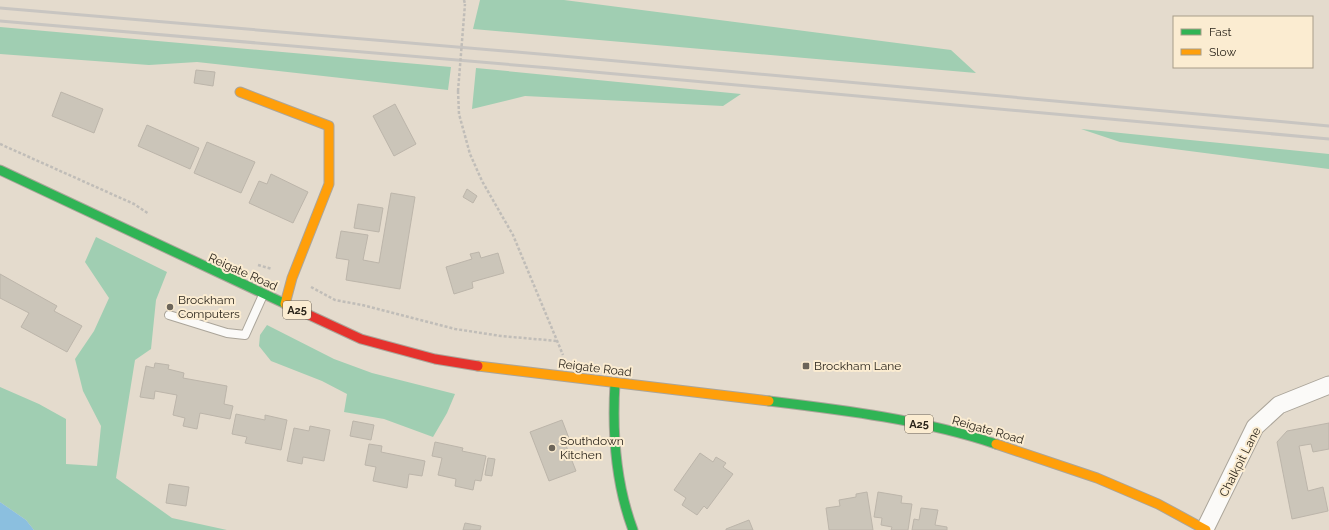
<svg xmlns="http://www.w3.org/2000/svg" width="1329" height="530" viewBox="0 0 1329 530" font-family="Raleway,sans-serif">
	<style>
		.forest { fill: #a0ceb2 }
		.water { fill: #8bbfdf }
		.building { fill: #cbc5b9; stroke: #bcb5aa }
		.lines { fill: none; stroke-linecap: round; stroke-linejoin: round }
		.lane-casing { stroke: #aba59a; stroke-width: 10 }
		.street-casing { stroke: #aba59a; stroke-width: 19 }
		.fast-casing { stroke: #aba59a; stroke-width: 11 }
		.slow-casing { stroke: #aba59a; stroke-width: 11 }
		.jam-casing { stroke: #aba59a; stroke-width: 11 }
		.path { stroke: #c0bdb8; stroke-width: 2.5; stroke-dasharray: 3 2; stroke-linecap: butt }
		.lane { stroke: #fbfaf8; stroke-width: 8 }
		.street { stroke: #fbfaf8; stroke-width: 17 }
		.fast { stroke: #30b455; stroke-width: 9 }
		.slow { stroke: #ff9f0a; stroke-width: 9 }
		.jam { stroke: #e5322d; stroke-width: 9 }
		.rail { stroke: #c8c5c1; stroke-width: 3 }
		.path-bridge { stroke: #c0bdb8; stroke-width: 2.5; stroke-dasharray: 3 2; stroke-linecap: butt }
		.poi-dot { fill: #6c655a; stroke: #fbecd1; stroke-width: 1.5 }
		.labels { text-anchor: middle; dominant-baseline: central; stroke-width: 4; stroke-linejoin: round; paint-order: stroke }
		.shield { fill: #fbecd1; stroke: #6a6152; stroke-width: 1 }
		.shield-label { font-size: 11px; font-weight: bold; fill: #2c261c }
		.street-label { font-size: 12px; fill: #2c261c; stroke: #fbecd1 }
		.poi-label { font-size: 12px; fill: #2c261c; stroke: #fbecd1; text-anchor: start }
	</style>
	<rect width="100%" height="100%" fill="#e4dbcd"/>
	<!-- forest -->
	<path class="forest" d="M480 0H564L951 50 976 73 473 29Z
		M0 27 451 67 448 90 197 62 149 65 0 54Z
		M476 68 741 94 723 106 525 96 472 109Z
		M1081 129 1329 154V169L1120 142Z
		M96 237 167 272 156 300 151 349 135 360 116 478 172 518 227 530H34L26 520 0 502V387L39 404 66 419V464L97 466 101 426 83 391 75 359 94 331 109 298 85 262Z
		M267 325 334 359 372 373 455 394 447 413 433 437 384 419 344 412 347 394 322 381 271 361 259 346 260 335Z"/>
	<!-- water -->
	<path class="water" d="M0 502 26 520 34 530H0Z"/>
	<!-- building -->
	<path class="building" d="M196 70 215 72 213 86 194 83Z
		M61 92 103 109 94 133 52 116Z
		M395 104 416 144 394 156 373 116Z
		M147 125 199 148 190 169 138 146Z
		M207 142 255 162 241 193 194 173Z
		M271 174 308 192 293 223 249 203 259 181 267 184Z
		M467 189 477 196 473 203 463 197Z
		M391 193 415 197 400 289 346 280 349 260 336 258 341 231 368 235 363 260 379 263Z
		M358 204 383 208 379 232 354 228Z
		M479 252 481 258 498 253 504 273 472 282 473 288 454 294 446 267 472 259 470 254Z
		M0 274 57 306 54 311 82 326 67 352 21 327 29 313 0 298Z
		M155 363 169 365 168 369 184 373 183 378 227 386 224 404 233 406 230 419 200 413 197 429 183 426 185 418 173 415 177 395 155 391 154 399 140 397 146 366 154 368Z
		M236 414 265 420V415L287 420 281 450 245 443 247 437 232 434Z
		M562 420 570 441 565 443 576 471 549 481 530 432Z
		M353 421 374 425 371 440 350 436Z
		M1329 423V449L1313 452 1311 444 1299 446 1308 491 1323 487 1328 511 1292 519 1277 442 1287 431Z
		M310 426 330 430 324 461 303 457 302 464 287 461 294 428 309 431Z
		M435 442 463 448 462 451 486 456 481 481 475 480 473 490 455 486 456 479 438 475 442 458 432 456Z
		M369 444 382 446 381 452 425 461 422 476 409 474 407 488 373 481 376 467 365 465Z
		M700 453 713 462 716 457 726 463 723 467 733 474 707 509 704 506 697 515 682 505 686 498 674 490Z
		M488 458 495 459 492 476 485 475Z
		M169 484 189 487 186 506 166 503Z
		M867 492 873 530H829L826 508 840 506 839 500 856 497V494Z
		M878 492 902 496 901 503 912 504 908 530H891L892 527 881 525 882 518 874 517Z
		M921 508 938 510 935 525 947 527V530H912L914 519 919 520Z
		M749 520 753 530H726V529Z
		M465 523 481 526 480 530H463Z"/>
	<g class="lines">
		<!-- lane casing -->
		<g class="lane-casing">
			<path id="lane" d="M169 315 227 333 245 335 263 295"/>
		</g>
		<!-- street casing -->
		<g class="street-casing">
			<path id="street" d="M1205 529 1255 427 1279 405 1329 385"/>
		</g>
		<!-- fast casing -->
		<g class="fast-casing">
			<path id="fast" d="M0 170 307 314
				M615 383C612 433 615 482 633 530
				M769 401C843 410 925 420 996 444"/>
		</g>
		<!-- slow casing -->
		<g class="slow-casing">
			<path id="slow" d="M240 92 329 126V184L292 278 285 304
				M478 366 769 401
				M996 444 1097 478 1158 504 1206 530"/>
		</g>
		<!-- jam casing -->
		<g class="jam-casing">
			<path id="jam" d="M307 314 361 339 435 359 478 366"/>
		</g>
		<!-- path -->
		<path class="path" d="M464 0 465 4
			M458 91 459 114 470 154 482 181 513 235 563 355
			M0 144 134 204 149 214
			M258 265 272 269
			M311 287 335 300 362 305 455 329 501 336 557 341"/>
		<!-- lane -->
		<use href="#lane" class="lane"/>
		<!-- street -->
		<use href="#street" class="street"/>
		<!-- fast -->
		<use href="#fast" class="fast"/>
		<!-- slow -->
		<use href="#slow" class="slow"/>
		<!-- jam -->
		<use href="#jam" class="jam"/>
		<!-- rail -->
		<path class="rail" d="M0 8 551 55 1329 126
			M0 21 550 68 1329 139"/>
		<!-- path-bridge -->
		<path class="path-bridge" d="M458 91 465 4"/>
	</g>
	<!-- markers -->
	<g class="poi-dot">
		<circle cx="170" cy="307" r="4"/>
		<rect x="802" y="362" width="8" height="8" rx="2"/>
		<circle cx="552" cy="448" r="4"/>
	</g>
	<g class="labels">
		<!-- shield labels -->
		<g class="shield">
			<rect x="283" y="301" width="28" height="18" rx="3"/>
			<rect x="905" y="415" width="28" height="18" rx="3"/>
		</g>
		<g class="shield-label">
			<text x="297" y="310">A25</text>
			<text x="919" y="424">A25</text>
		</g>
		<!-- street labels -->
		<g class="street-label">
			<text transform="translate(243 272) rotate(24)">Reigate Road</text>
			<text transform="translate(595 368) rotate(7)">Reigate Road</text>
			<text transform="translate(988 430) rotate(16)">Reigate Road</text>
			<text transform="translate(1240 462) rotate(-63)">Chalkpit Lane</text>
		</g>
		<!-- poi labels -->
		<g class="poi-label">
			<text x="178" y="300">Brockham<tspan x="178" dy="14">Computers</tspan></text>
			<text x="814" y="366">Brockham Lane</text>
			<text x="560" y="441">Southdown<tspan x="560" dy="14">Kitchen</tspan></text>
		</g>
	</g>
	<!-- legend -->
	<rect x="1173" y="16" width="140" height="52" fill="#fbecd1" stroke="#a89d89"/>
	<rect x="1181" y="29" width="20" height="6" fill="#30b455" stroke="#a89d89"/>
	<text x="1209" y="36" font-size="12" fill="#2c261c">Fast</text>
	<rect x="1181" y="49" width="20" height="6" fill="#ff9f0a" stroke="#a89d89"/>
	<text x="1209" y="56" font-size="12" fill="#2c261c">Slow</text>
</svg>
